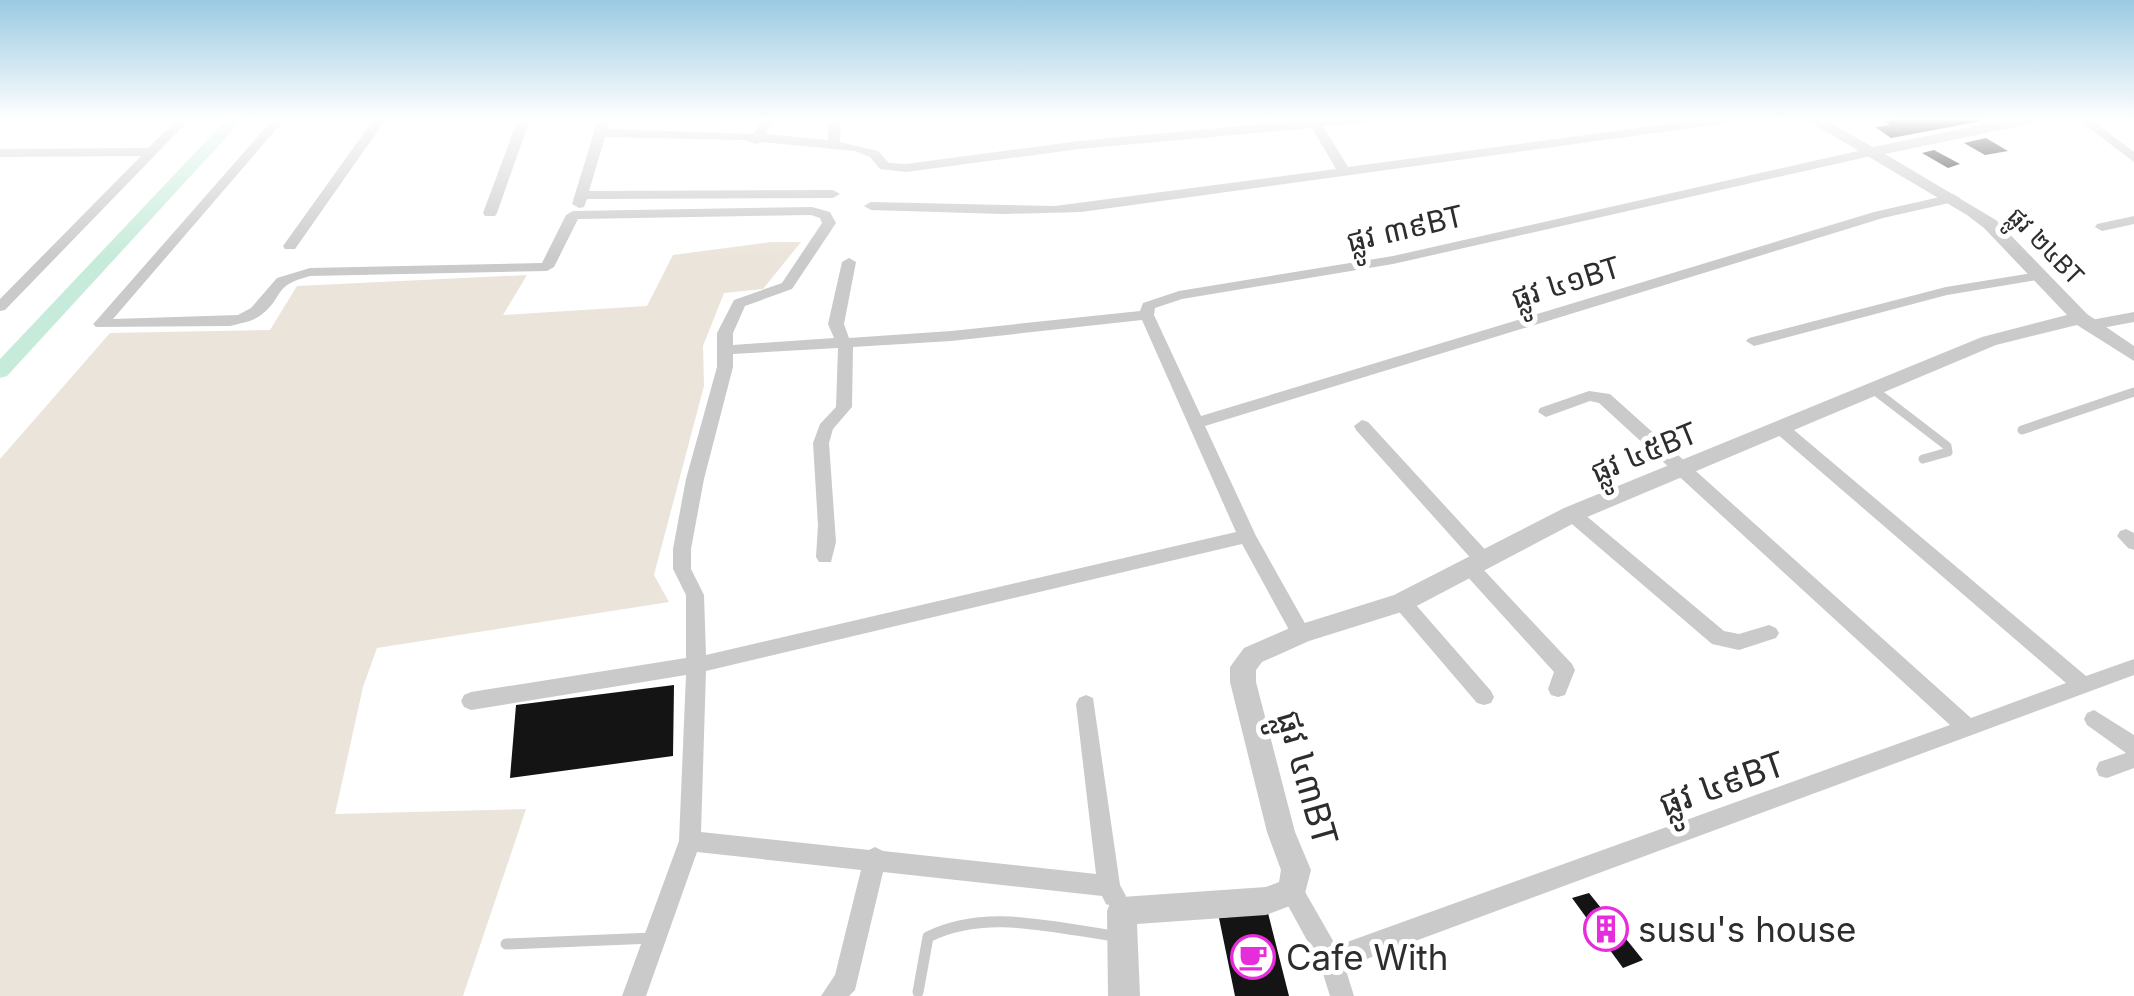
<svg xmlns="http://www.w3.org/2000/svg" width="2134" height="996" viewBox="0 0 2134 996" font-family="Inter,'Noto Sans Khmer',sans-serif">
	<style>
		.green { fill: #ebe4da }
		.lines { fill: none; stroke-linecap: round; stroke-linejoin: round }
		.canal { fill: #c6ebda; fill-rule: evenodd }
		.building { fill: #141414 }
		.service-far1 { stroke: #cacaca; stroke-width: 9 }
		.service { stroke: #cacaca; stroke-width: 11 }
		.minor { fill: #cacaca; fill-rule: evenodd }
		.tertiary { fill: #cacaca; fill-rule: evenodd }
		.labels { text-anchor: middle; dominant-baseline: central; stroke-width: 10; stroke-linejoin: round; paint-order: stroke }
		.far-street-label { font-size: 25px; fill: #2d2d2d; stroke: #fff }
		.street-label { font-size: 30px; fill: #2d2d2d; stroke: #fff }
		.near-street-label { font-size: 35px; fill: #2d2d2d; stroke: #fff }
		.near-poi-label { font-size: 35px; fill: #2d2d2d; stroke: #fff; text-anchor: start }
	</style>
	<rect width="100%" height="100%" fill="#fff"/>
	<!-- green -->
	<path class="green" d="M771 242H801L763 289 724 293 703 346 704 386 654 575 669 602 377 648 363 687 335 814 526 809 463 996H0V459L110 333 270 330 297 286 527 275 503 315 647 306 673 255Z"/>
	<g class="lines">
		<!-- canal -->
		<path class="canal" d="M227 119H243L7 376 0 378V359Z"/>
	</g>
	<!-- building -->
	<path class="building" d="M1902 119H1977L1982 121 1891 138 1875 127 1890 125 1884 121Z
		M1986 138 2008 151 1985 155 1964 143Z
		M1934 150 1960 164 1948 168 1922 153Z
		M674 685 673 756 510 778 516 705Z
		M1589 893 1643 960 1623 968 1572 898Z
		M1268 913 1289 996H1235L1219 918Z"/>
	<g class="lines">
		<!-- service-far1 -->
		<path class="service-far1" d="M1874 390 1947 446 1948 452 1923 459
			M2022 430 2134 392"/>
		<!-- service -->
		<path class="service" d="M506 944 653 938
			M918 992 928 937C986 908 1054 928 1115 936"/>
		<!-- minor -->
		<path class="minor" d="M178 119H190L5 310 0 311V299L141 156 0 157V149L148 148Z
			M273 119H285L113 319 238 315 251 308 277 278 310 268 542 263 566 215 573 211 812 207 830 212 836 223 792 289 745 306 733 333V345L834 338 828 324 842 262 849 258 856 262 844 324 849 338 951 331 1140 311 1143 303 1179 291 1393 256 1871 148 1877 152 1871 156 1393 264 1182 299 1155 308 1154 315 1201 416 1874 212 1953 194 1960 198 1958 201 1883 218 1205 426 1256 536 1311 634 1308 639 1301 642 1294 639 1242 544 706 671 701 832 869 850 875 847 883 851 1096 874 1076 704 1079 698 1086 695 1093 698 1120 885 1126 896 1122 904 1114 907 1106 904 1102 896 883 872 855 990 849 996H821L835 975 861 870 697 852 646 996H622L679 841 686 675 471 710 464 707 461 701 464 695 471 692 686 658V595L673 569V549L686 479 717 367V333L734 300 782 283 822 223 820 218 811 215 578 219 554 267 547 271 310 276C271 286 285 297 261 315 252 322 240 323 230 326L96 327 93 324 96 321ZM1142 320 1236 532 706 655 704 595 691 569V549L704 479 733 367V354L838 348 836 407 820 424 813 443 818 525 816 557 819 562H831L836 542 829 443 833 429 852 407 853 347 951 341Z
			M374 119H386L295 249H285L283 246Z
			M518 119H530L497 213 495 216H485L483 213Z
			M598 119H610L607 129 754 134 762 119H774L766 134 828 140 829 119H841L840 142 878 151 889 163 906 164 1079 141 1315 119H1371L1365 123 1323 126 1348 167 1704 119H1733L1727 123 1081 212 1003 214 871 210 864 206 871 202 1055 206 1336 169 1312 128 1079 149 906 172 880 169 870 157 855 151 762 142 757 144 744 140 605 137 589 191 833 190 840 194 833 198 587 199 584 207 579 208 572 204Z
			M2077 119H2090L2134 152V162Z
			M2134 216V224L2102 231 2095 227 2097 224Z
			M2038 272 2043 273V279L1947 295 1754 346 1746 341 1749 338 1946 287Z
			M2134 312V322L2091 330 2083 325 2091 320Z
			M1589 391 1610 394 1971 718 2066 683 1776 433 1774 429 1776 425H1788L2086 676 2134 659V675L1345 967 1354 996H1330L1320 964 1280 891 1284 883 1292 880 1300 883 1336 946 1950 725 1599 403 1590 401 1546 417 1538 412 1540 408Z
			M1362 420 1368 422 1491 556 1493 561 1491 566 1481 567 1572 664 1575 670 1565 695 1558 697 1551 695 1548 689 1554 672 1465 574 1463 569 1465 564 1475 563 1356 430 1354 426Z
			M1572 508 1578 509 1724 631 1739 634 1769 625 1776 628 1779 633 1776 638 1739 650 1712 644 1566 519 1563 514Z
			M2126 529 2134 533V550L2128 548 2117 536 2120 531Z
			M1402 595 1409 597 1491 691 1494 697 1491 703 1484 705 1477 703 1395 607 1393 602 1395 597Z
			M2094 710 2134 735V768L2107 778 2099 776 2096 769 2099 762 2126 753 2087 725 2084 719 2087 713Z"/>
		<!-- tertiary -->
		<path class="tertiary" d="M1805 119H1823L1873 147 2009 119H2036L2029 124 1885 154 1996 220 2087 314 2134 346V361L2077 325 1996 345 1580 520 1411 609 1309 641 1262 662 1256 670V682L1295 832 1311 870 1303 901 1266 915 1137 924 1140 996H1108L1107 911 1111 901 1122 897 1266 887 1279 882 1281 870 1267 832 1230 682V667L1244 648 1292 627 1394 595 1564 508 1982 337 2067 315 1984 228 1967 215Z"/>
	</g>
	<!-- sky -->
	<linearGradient id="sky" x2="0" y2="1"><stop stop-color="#9acae2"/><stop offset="0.46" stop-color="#fff"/><stop offset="1" stop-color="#fff" stop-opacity="0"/></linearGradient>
	<rect width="2134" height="258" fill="url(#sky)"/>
	<!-- icons -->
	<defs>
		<g id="building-ring" transform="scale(2.25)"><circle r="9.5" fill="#fff" stroke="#e72cdb" stroke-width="1.5"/><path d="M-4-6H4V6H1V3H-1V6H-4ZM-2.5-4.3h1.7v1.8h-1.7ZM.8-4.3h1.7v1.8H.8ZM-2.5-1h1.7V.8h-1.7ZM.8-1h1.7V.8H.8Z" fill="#e72cdb"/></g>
		<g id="cafe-ring" transform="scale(2.25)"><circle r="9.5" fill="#fff" stroke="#e72cdb" stroke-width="1.5"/><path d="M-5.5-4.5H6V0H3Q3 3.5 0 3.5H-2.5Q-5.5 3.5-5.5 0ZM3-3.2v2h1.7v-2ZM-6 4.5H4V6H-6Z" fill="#e72cdb"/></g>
	</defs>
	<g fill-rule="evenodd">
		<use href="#building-ring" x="1606" y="929"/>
		<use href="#cafe-ring" x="1253" y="957"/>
	</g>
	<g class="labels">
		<!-- far-street labels -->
		<g class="far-street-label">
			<text transform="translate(2046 246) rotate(46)">ផ្លូវ ២៤BT</text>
		</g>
		<!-- street labels -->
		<g class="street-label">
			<text transform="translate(1405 228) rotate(-13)">ផ្លូវ ៣៩BT</text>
			<text transform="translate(1566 282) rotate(-17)">ផ្លូវ ៤១BT</text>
			<text transform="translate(1644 452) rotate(-22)">ផ្លូវ ៤៥BT</text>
		</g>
		<!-- near-street labels -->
		<g class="near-street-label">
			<text transform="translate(1308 778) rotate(74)">ផ្លូវ ៤៣BT</text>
			<text transform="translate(1722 783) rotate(-19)">ផ្លូវ ៤៩BT</text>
		</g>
		<!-- near-poi labels -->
		<g class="near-poi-label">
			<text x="1638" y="929">susu's house</text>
			<text x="1286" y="957">Cafe With</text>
		</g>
	</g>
</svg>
